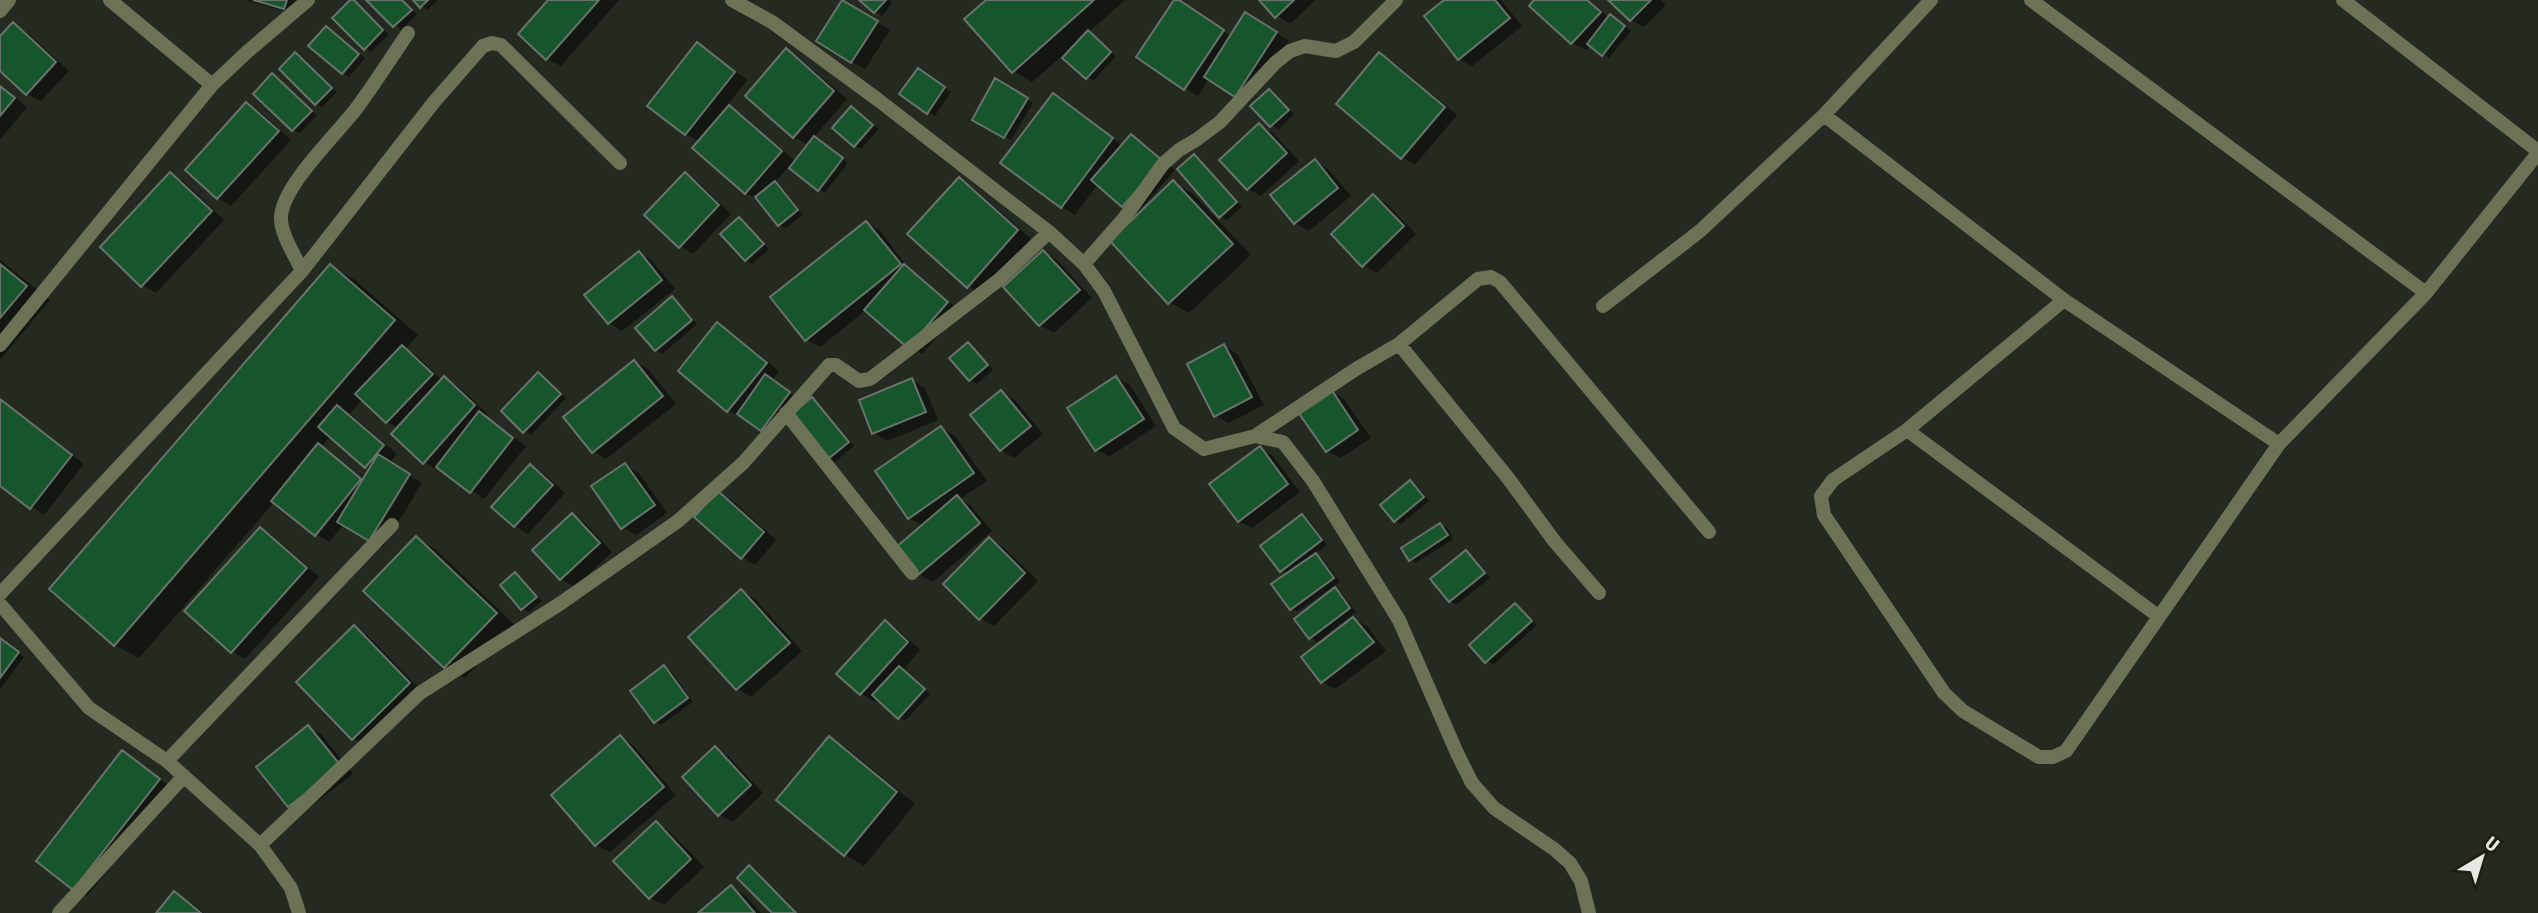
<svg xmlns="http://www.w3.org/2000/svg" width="2538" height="913" viewBox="0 0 2538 913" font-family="'Fira Sans Condensed',sans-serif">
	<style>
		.shadow { fill: #0007; fill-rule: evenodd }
		.building { fill: #17562c; stroke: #68736a; stroke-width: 2 }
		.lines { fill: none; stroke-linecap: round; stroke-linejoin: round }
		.street { stroke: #6d7155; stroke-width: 14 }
	</style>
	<rect width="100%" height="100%" fill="#242a20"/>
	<!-- shadow -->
	<path class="shadow" d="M245 0H302L297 15Z
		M352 0 389 34 371 52 365 48Z
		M369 0H403L417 14 401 30Z
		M415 0H438L427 10Z
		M550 0H619L561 66 547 59 520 34Z
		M861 0H889L892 3 882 16Z
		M988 0H1125L1088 33 1116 56 1093 81 1062 56 1032 82 1013 71Z
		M1261 0H1315L1290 24 1277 16Z
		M1447 0H1501L1522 26 1472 66 1459 59Z
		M1537 0H1589L1609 18 1617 20 1631 31 1609 58 1591 45 1586 50 1572 43 1531 6Z
		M1611 0H1661L1666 5 1644 27 1631 20Z
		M1189 8 1232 37 1259 22 1289 41 1249 103 1209 79 1198 96 1185 88Z
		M857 9 890 30 865 69 852 62Z
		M13 24 26 32 69 71 41 101 27 94 0 69V39Z
		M332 32 365 58 349 77 343 73Z
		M697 44 747 80 727 106 743 115 796 162 809 145 794 137 786 51 799 58 847 99 814 137 848 163 825 193 789 166 774 183 781 187 803 215 786 228 779 225 760 201 746 193 699 142 686 134Z
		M296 54 337 92 322 107 316 104Z
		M1380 54 1393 62 1457 115 1415 165 1402 157Z
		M924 74 951 92 935 116 901 94Z
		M273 76 317 115 300 133 293 130Z
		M996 81 1033 103 1011 140 974 119Z
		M0 85 27 107 0 140Z
		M1269 91 1294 114 1278 130 1253 106Z
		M1054 95 1123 146 1132 136 1145 144 1175 170 1137 213 1123 206 1098 184 1075 215 1062 207Z
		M247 104 260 112 291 140 231 206 218 198 187 170Z
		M852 108 879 129 861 149 855 145Z
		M1259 125 1273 133 1299 161 1261 196 1248 189Z
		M1195 156 1201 160 1242 207 1227 220 1220 217Z
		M1315 162 1328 169 1351 196 1309 231 1295 223 1273 195Z
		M171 174 184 182 224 220 156 293 142 285Z
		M685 175 698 182 731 214 693 254 680 246Z
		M959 179 972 187 1031 239 981 294 968 286Z
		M1174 183 1193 194 1251 255 1189 313 1169 302Z
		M1374 196 1387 204 1416 234 1377 273 1363 265Z
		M739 219 745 223 769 249 752 264 746 260Z
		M867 223 880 231 910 270 960 311 922 354 909 346 866 310 820 347 806 339Z
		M1044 252 1057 260 1092 298 1054 333 1040 325 1005 287Z
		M639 253 652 261 675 289 622 331 609 323Z
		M0 260 50 300 0 360Z
		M331 267 355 280 418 335 406 349 416 355 442 380 444 378 458 386 488 414 485 417 526 446 484 499 439 467 437 470 424 462 398 428 387 422 363 399 350 414 397 454 389 463 422 483 383 547 344 524 329 542 316 534 275 501 139 658 115 645ZM331 436 371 470 365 480 321 447Z
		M672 298 678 302 697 324 662 354 656 350Z
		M718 325 731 332 779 371 772 380 795 397 768 434 742 416 741 418 728 410Z
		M968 344 974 348 993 370 977 384 970 380 951 358Z
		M1224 346 1237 354 1264 405 1229 423 1216 416Z
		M634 362 648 369 676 404 606 459 593 451Z
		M539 374 566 398 531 435 524 431Z
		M1116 378 1130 385 1156 426 1109 457 1096 449Z
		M912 380 925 388 938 420 887 441 874 433Z
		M1331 391 1344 399 1371 438 1341 458 1327 451Z
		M1001 392 1015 400 1043 434 1014 458 1001 450Z
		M812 399 818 403 854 446 835 462 829 458Z
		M0 400 84 464 44 515 0 484Z
		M941 428 954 435 987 481 960 499 970 505 992 531 933 582 919 574 924 526 909 518Z
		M1260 449 1273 456 1300 492 1252 528 1239 521Z
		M625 465 639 473 667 513 636 535 622 527Z
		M530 466 544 474 565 493 528 534 515 526 493 507Z
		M1410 482 1417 486 1429 501 1401 524 1395 520Z
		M718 493 732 500 776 540 755 565 742 557Z
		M572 515 585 523 612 552 575 587 561 579 535 550Z
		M1303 517 1309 520 1327 545 1314 554 1322 558 1340 582 1297 612 1291 608 1288 574 1281 570Z
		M1440 525 1447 528 1453 539 1416 563 1410 559Z
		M260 529 274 537 319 577 245 659 232 652Z
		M416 538 435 549 515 625 465 678 445 667 366 591Z
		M990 539 1003 547 1038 581 994 626 980 618Z
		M1466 552 1472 556 1490 578 1456 605 1450 601Z
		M516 574 522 578 542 601 529 612 523 608Z
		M1335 589 1341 593 1356 612 1317 642 1311 638 1296 619Z
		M742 591 755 599 802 651 751 697 738 689 691 637Z
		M1516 605 1537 625 1493 665 1471 645Z
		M1353 619 1367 626 1386 651 1335 689 1322 682Z
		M885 622 898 630 920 650 903 670 930 694 905 721 878 698 875 702 862 694 839 674Z
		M354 627 367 635 422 691 366 746 353 738Z
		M0 640 24 657 0 690Z
		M664 667 671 671 693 702 661 725 655 722Z
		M308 727 322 735 353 774 302 813 289 806Z
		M620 737 633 745 676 795 610 852 596 845Z
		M829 738 848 749 915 804 864 866 845 855 778 800Z
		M715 749 728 756 763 793 733 822 719 814Z
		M123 752 172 788 87 896 74 889Z
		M656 823 669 831 704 867 664 905 650 898Z
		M750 868 756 871 797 913H775Z
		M731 887 745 895 761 913H701Z
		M174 893 193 904 204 913H158Z"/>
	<!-- building -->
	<path class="building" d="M253 0H287L284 9Z
		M350 0H354L383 30 364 50 332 18Z
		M366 0H402L412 10 393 27Z
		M413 0H428L420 8Z
		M548 0H599L546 60 518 34Z
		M842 0 878 21 851 63 816 41Z
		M859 0H886L874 13Z
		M986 0H1094L1012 73 964 19Z
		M1174 0H1179L1224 30 1184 90 1136 57Z
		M1259 0H1294L1275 18Z
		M1444 0H1495L1510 18 1458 60 1424 16Z
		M1534 0H1587L1601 12 1571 44 1529 6Z
		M1608 0H1651L1630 21Z
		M1245 12 1277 32 1235 97 1204 77Z
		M1610 14 1625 26 1602 56 1587 44Z
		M13 22 56 62 26 95 0 71V36Z
		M326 26 359 54 342 74 308 46Z
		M1088 30 1111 52 1086 79 1062 58Z
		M697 42 735 72 685 135 647 106Z
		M786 48 834 91 793 138 745 96Z
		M295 52 332 88 315 105 279 69Z
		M1379 52 1445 107 1401 159 1336 104Z
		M918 68 945 87 927 114 899 94Z
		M272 73 312 111 292 131 253 94Z
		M995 78 1028 98 1004 138 972 120Z
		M0 86 15 98 0 116Z
		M1269 89 1289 110 1270 127 1250 106Z
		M1053 93 1113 138 1061 208 1000 163Z
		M246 102 279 131 217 199 185 170Z
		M729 105 782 151 745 194 692 148Z
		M851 106 873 125 854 147 832 128Z
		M1259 123 1287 153 1247 190 1219 160Z
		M1131 134 1163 161 1122 207 1091 180Z
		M814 136 843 158 818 191 789 168Z
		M1194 154 1237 202 1219 218 1177 169Z
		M1315 159 1338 188 1294 224 1270 195Z
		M170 172 212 211 141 287 100 247Z
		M685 172 719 205 679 248 644 215Z
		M959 177 1018 230 967 288 907 234Z
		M1173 180 1233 244 1168 304 1110 241Z
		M775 181 798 210 778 226 755 197Z
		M1373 194 1404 226 1362 267 1331 234Z
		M739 217 764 244 745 261 720 234Z
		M866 221 901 264 805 341 770 297Z
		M1043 250 1080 290 1039 326 1003 287Z
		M639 251 662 280 608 324 584 295Z
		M0 264 27 286 0 318Z
		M330 264 395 320 114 646 49 589Z
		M904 264 948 302 908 348 864 310Z
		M672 296 692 320 655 351 635 328Z
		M717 322 767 363 727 412 678 371Z
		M968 342 988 365 969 381 949 358Z
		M1224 344 1252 397 1214 417 1187 364Z
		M402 345 433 374 386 423 355 394Z
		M634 360 663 396 592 453 563 417Z
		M538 372 561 394 523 433 501 411Z
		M765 374 790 392 761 431 737 414Z
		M444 376 475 405 423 464 391 434Z
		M1116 376 1144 419 1095 451 1067 408Z
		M912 378 926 412 872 434 859 400Z
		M1331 389 1358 430 1326 452 1298 412Z
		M1001 390 1031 426 1000 451 970 415Z
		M812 397 849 442 828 459 791 415Z
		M0 399 72 455 30 509 0 486Z
		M337 405 384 445 365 468 318 427Z
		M479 411 513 438 470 493 436 467Z
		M941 426 974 473 908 519 875 471Z
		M318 443 361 479 315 536 271 501Z
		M1260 446 1288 484 1238 522 1209 484Z
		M378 454 410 474 369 541 337 522Z
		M625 463 655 505 621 529 591 486Z
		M530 464 553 485 514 527 491 507Z
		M1410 480 1424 497 1394 522 1380 505Z
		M718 491 764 532 741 559 694 517Z
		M957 495 980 523 918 575 895 548Z
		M572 513 600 543 560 580 532 550Z
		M1302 514 1322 540 1280 572 1260 546Z
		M1440 523 1448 535 1409 561 1401 548Z
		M260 527 307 568 231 653 184 611Z
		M416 536 497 613 444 668 363 591Z
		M989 537 1025 573 979 620 943 584Z
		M1466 550 1485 573 1449 602 1430 579Z
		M1316 553 1334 578 1290 610 1271 584Z
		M515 572 537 597 521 610 500 585Z
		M1335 587 1350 608 1309 639 1294 619Z
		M741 589 790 643 736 690 688 637Z
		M1515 603 1532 621 1485 663 1469 645Z
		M1353 617 1374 642 1321 683 1301 657Z
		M885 620 908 642 860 695 836 674Z
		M354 625 410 683 352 740 296 682Z
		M0 638 19 652 0 678Z
		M664 665 688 698 654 723 630 691Z
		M899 666 925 689 898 719 872 695Z
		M308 725 341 766 288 807 256 767Z
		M620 735 664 787 595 846 551 795Z
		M829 736 897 792 844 856 776 800Z
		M715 746 751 785 718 816 682 777Z
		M122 750 160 779 73 890 36 861Z
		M656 821 691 859 649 899 613 861Z
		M749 865 796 913H772L737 878Z
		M731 885 755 913H698Z
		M174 891 201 913H156Z"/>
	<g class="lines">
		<!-- street -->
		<path class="street" d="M110 0 212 85
			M732 0 772 22 877 99 1049 232 1084 264 1104 291 1174 428 1204 449 1255 436 1283 442 1313 481 1399 620 1457 753 1472 783 1494 808 1554 849 1570 863 1581 881 1589 913
			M2031 0 2426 293
			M2343 0 2538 151
			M0 11 9 0
			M1824 115 2064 300 2279 444
			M1084 264 1125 217 1163 164 1179 150 1196 140 1220 122 1275 63 1290 51 1305 46 1336 51 1354 42 1396 0
			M302 271C295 255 280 234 281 216 284 184 336 135 356 109 374 85 391 58 408 33
			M2064 300 1907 430 1833 480 1821 496 1824 515 1944 693 1963 711 2039 757H2053L2066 751 2279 444 2426 293 2538 153
			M1603 306 1700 231 1824 115 1931 0
			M1399 344 1478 279 1491 277 1500 282 1709 532
			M0 345 212 85 247 52 308 0
			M786 413 912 573
			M1907 430 2158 616
			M1255 436 1356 369 1399 344 1508 478 1555 542 1599 593
			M0 594 302 271 434 102 483 46 492 43 501 45 620 163
			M0 604 89 708 167 761 260 845 291 888 299 913
			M167 761 392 525
			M260 845 420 693 561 603 678 521 743 463 829 365H836L859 381 870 379 1000 279 1049 232
			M59 913 184 776"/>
	</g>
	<!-- north arrow -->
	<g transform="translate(2482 857) rotate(38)" stroke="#1b2017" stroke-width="5" paint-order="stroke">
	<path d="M0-5L12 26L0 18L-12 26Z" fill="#e7eae4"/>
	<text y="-10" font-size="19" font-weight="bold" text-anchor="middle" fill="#e7eae4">U</text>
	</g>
</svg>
